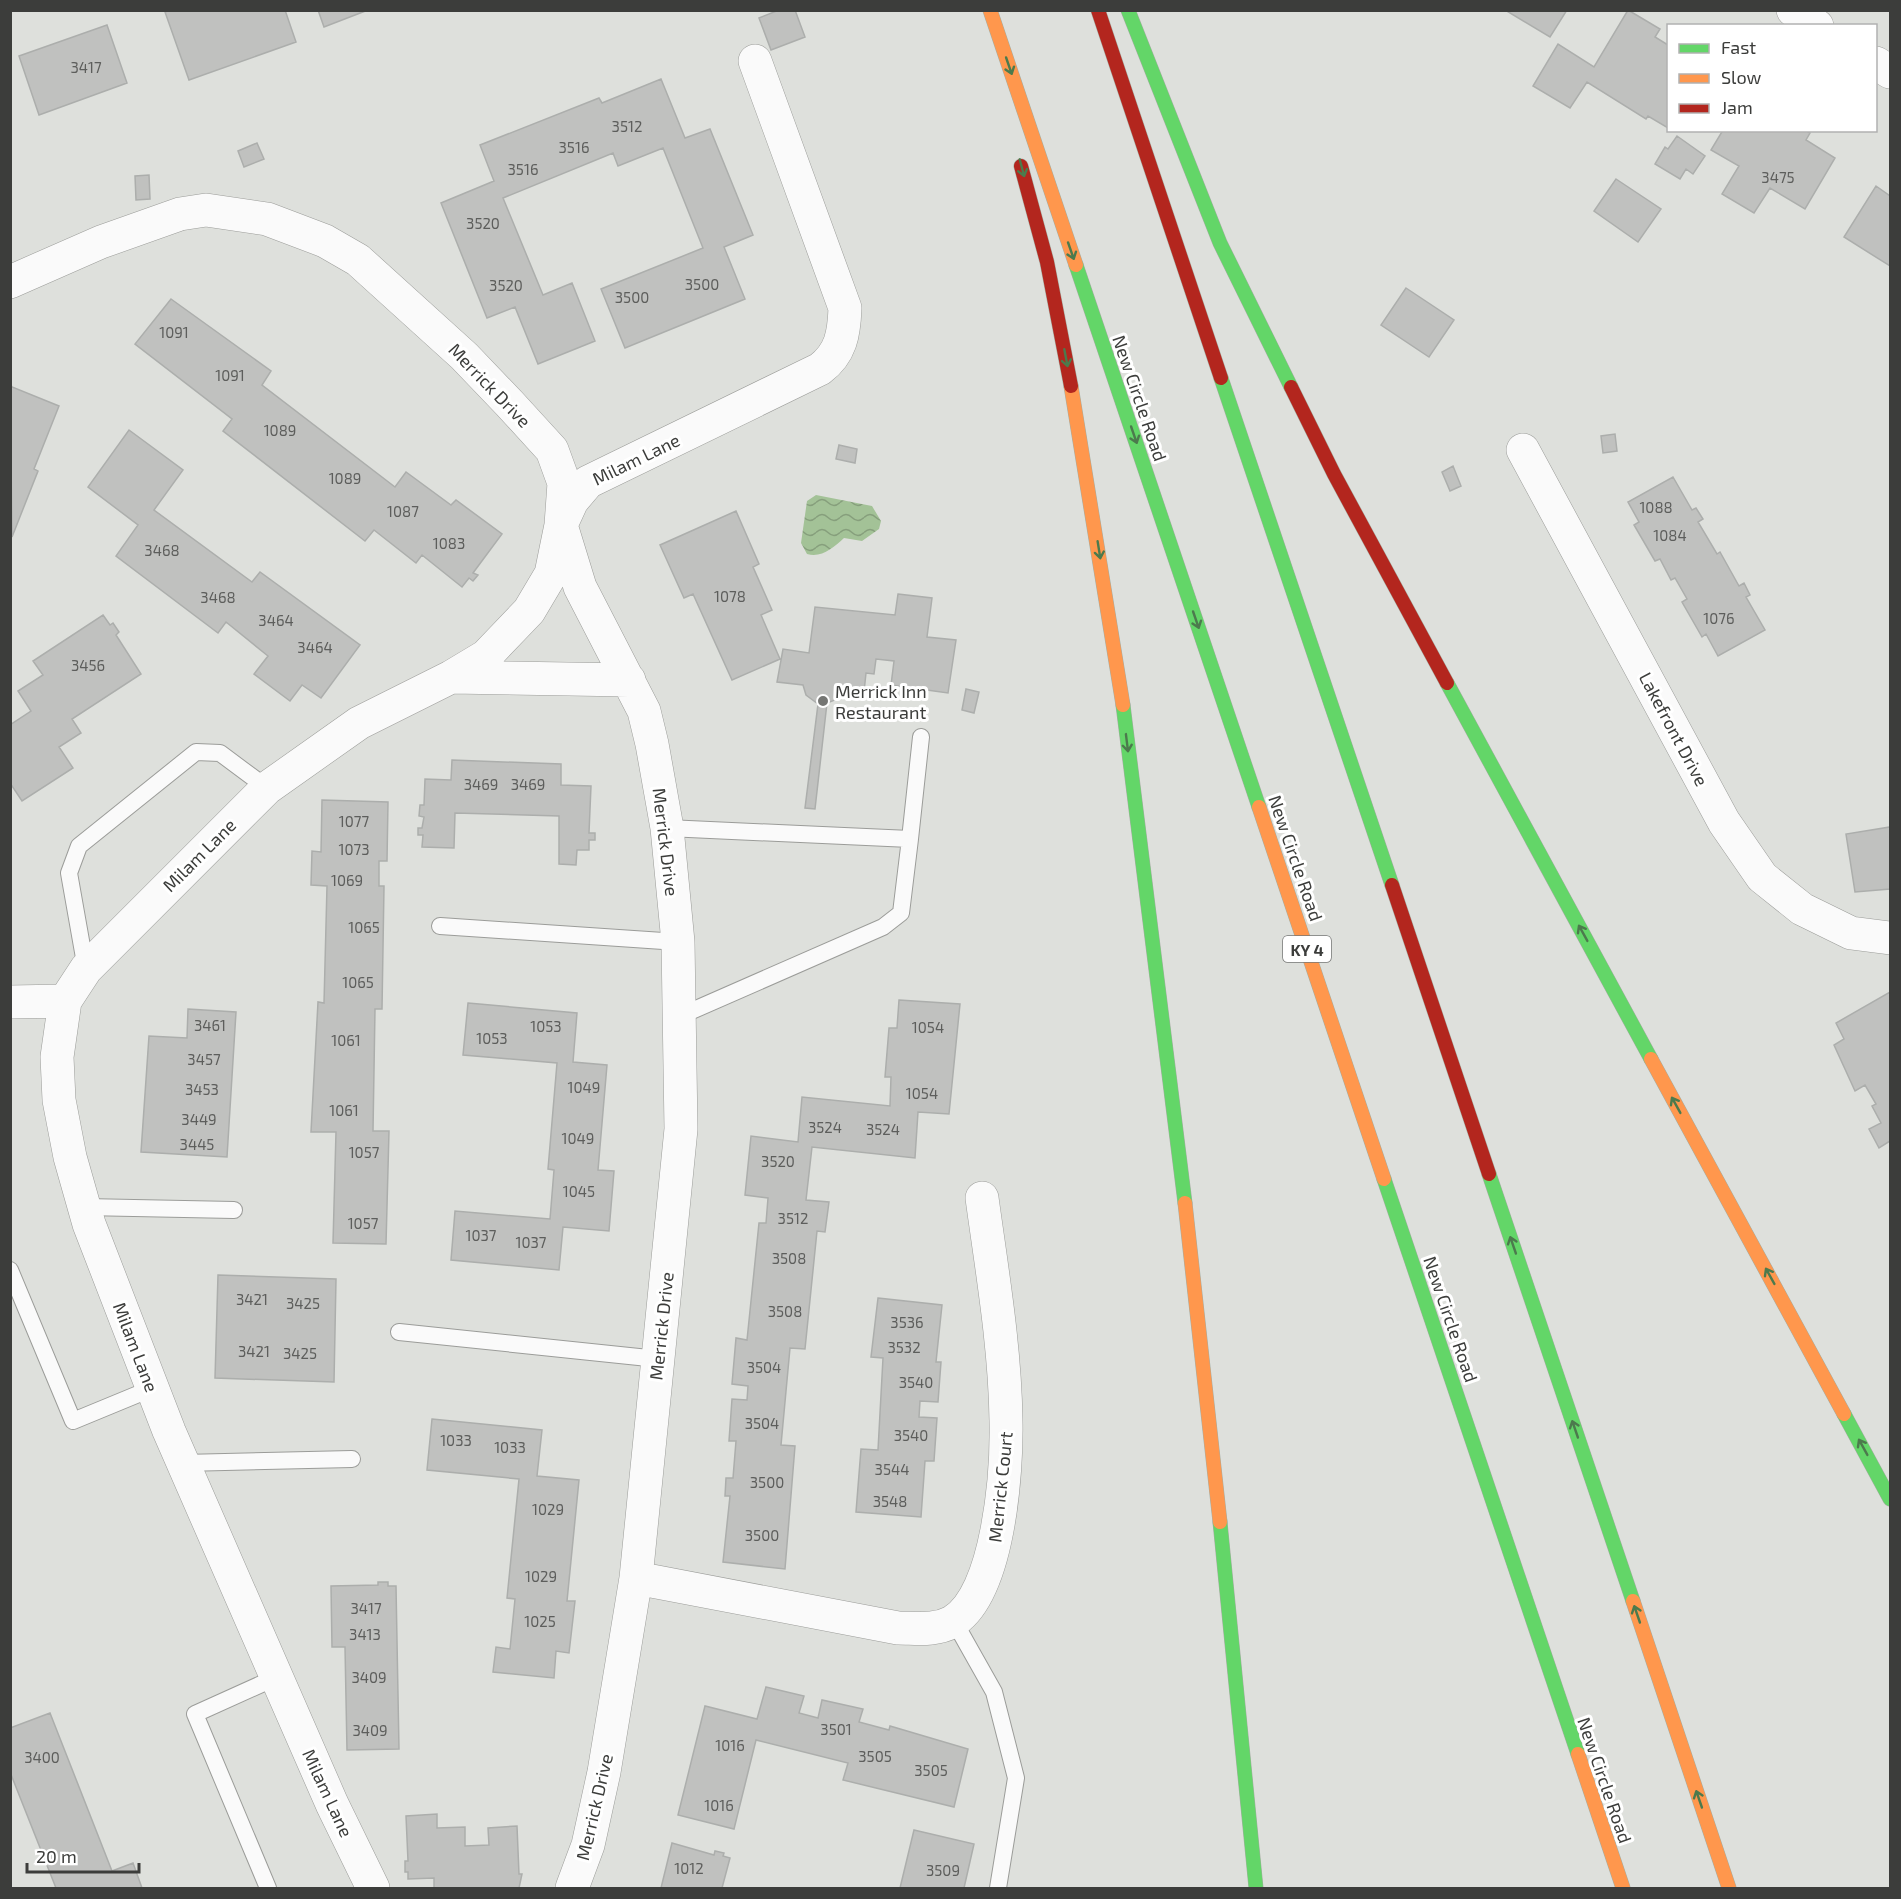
<svg xmlns="http://www.w3.org/2000/svg" width="1901" height="1899" viewBox="0 0 1901 1899" font-family="'Exo 2',sans-serif">
	<style>
		.water { fill: url(#water-waves) }
		.building { fill: #c0c1bf; stroke: #acaeac; stroke-width: 1.5 }
		.lines { fill: none; stroke-linecap: round; stroke-linejoin: round }
		.lane-casing { stroke: #9b9c99; stroke-width: 18 }
		.street-casing { stroke: #9b9c99; stroke-width: 34 }
		.fast-casing { stroke: #a5ada2; stroke-width: 15 }
		.slow-casing { stroke: #a5ada2; stroke-width: 15 }
		.jam-casing { stroke: #a5ada2; stroke-width: 15 }
		.lane { stroke: #fafafa; stroke-width: 16 }
		.street { stroke: #fafafa; stroke-width: 33 }
		.fast { stroke: #63d668; stroke-width: 14 }
		.slow { stroke: #ff974d; stroke-width: 14 }
		.jam { stroke: #b3261e; stroke-width: 14 }
		.oneway { stroke: #4c7a4d }
		.poi-dot { fill: #757673; stroke: #fff; stroke-width: 2 }
		.labels { text-anchor: middle; dominant-baseline: central; stroke-width: 6; stroke-linejoin: round; paint-order: stroke }
		.number-label { font-size: 15px; fill: #5d5e5c }
		.shield { fill: #fff; stroke: #767776; stroke-width: 1.5 }
		.shield-label { font-size: 16px; font-weight: bold; fill: #3c3d3b }
		.street-label { font-size: 18px; fill: #3c3d3b; stroke: #fff }
		.poi-label { font-size: 18px; fill: #3c3d3b; stroke: #fff; text-anchor: start }
	</style>
	<defs>
		<pattern id="water-waves" width="16" height="10" patternUnits="userSpaceOnUse" patternTransform="scale(1.5)"><rect width="16" height="10" fill="#a3c297"/><path d="M0 5q4-4 8 0t8 0" fill="none" stroke="#869f7c"/></pattern>
	</defs>
	<rect width="100%" height="100%" fill="#dee0dc"/>
	<!-- water -->
	<path class="water" d="M816 495 872 506 881 521 879 529 862 541 844 538C833 548 822 558 807 554L801 543 807 501Z"/>
	<!-- building -->
	<path class="building" d="M170 10H285L296 42 189 80 165 12Z
		M318 10H368L324 27Z
		M779 10H795L805 37 771 50 759 18Z
		M1505 10H1567L1550 37Z
		M1628 10 1660 29 1655 37 1668 45V128L1648 116 1646 119 1587 82 1570 108 1533 86 1558 44 1594 67Z
		M107 25 127 83 39 115 19 56Z
		M661 79 685 138 710 129 753 235 724 247 745 299 625 348 601 289 703 248 663 148 618 166 613 153 503 198 543 295 572 283 595 341 538 364 515 307 487 318 441 203 494 181 480 145 599 98 602 103Z
		M1723 130H1805L1810 133 1806 140 1835 158 1805 209 1770 188 1754 213 1722 194 1739 166 1711 150Z
		M1677 136 1705 156 1693 174 1686 169 1680 179 1655 164 1665 147 1668 149Z
		M257 143 264 159 244 167 238 151Z
		M149 175 150 199 136 200 135 176Z
		M1616 179 1661 209 1638 242 1594 211Z
		M1876 186 1890 196V266L1844 237Z
		M1406 288 1454 320 1429 357 1381 325Z
		M171 299 271 371 262 385 395 487 406 472 451 505 456 500 502 534 473 573 478 575 473 581 469 578 462 587 422 555 416 563 374 530 365 541 223 431 232 419 135 344Z
		M10 383 12 387 59 406 34 469 38 471 12 537Z
		M129 430 183 470 154 510 252 582 260 572 360 645 321 698 302 685 290 701 254 674 268 656 226 622 218 633 116 556 138 525 88 487Z
		M1615 434 1617 451 1603 453 1601 436Z
		M839 445 857 449 855 463 836 459Z
		M1453 466 1461 486 1450 491 1442 472Z
		M1673 477 1692 510 1696 508 1703 519 1698 522 1717 554 1720 552 1739 586 1744 583 1750 595 1746 597 1765 630 1718 656 1706 634 1702 637 1682 602 1687 599 1675 578 1671 580 1660 559 1655 561 1634 525 1639 522 1628 502Z
		M736 511 759 564 753 567 772 610 761 615 780 659 732 680 693 594 684 598 660 545Z
		M898 594 932 598 927 637 956 640 948 693 891 685 894 661 876 659 874 674 866 673 864 692 842 690 835 700 827 703 815 809 805 808 818 704 806 695 803 685 777 682 783 649 809 653 815 607 895 615Z
		M103 615 110 625 113 623 119 632 116 635 141 674 72 719 81 733 59 747 73 768 22 801 10 783V725L31 711 18 691 43 675 33 661Z
		M966 689 979 692 974 713 962 710Z
		M452 760 561 764V785L591 786 589 833H595V840H589V850H577L576 865 559 864V816L455 813 454 848 422 847 423 835H418V828H422L424 817 419 816 420 805H424L425 779 451 780Z
		M322 800 388 802 387 861H379V886H384L382 1009H375L373 1131H389L386 1244 333 1243 336 1132H311L318 1002 324 1003 327 886 311 885 312 851 321 852Z
		M1890 827V889L1855 892 1846 834Z
		M1890 992V1141L1879 1148 1869 1129 1881 1123 1872 1106 1876 1104 1865 1085 1855 1091 1834 1045 1844 1039 1836 1023Z
		M899 1000 960 1004 949 1114 918 1112 915 1158 812 1147 806 1200 829 1202 825 1232 817 1231 805 1349 790 1348 781 1445 795 1446 785 1569 723 1562 730 1496H725L726 1478H733L736 1441H729L732 1399 747 1400 748 1386 732 1384 736 1338 747 1340 759 1223H766L768 1198 745 1195 751 1136 798 1142 802 1097 890 1106 891 1077H885L889 1028H897Z
		M468 1003 577 1013 573 1062 607 1065 598 1170 614 1171 609 1231 563 1227 559 1270 451 1260 455 1211 550 1219 554 1170 548 1169 557 1063 463 1055Z
		M188 1009 236 1012 227 1157 141 1152 149 1036 187 1038Z
		M218 1275 336 1279 334 1382 215 1378Z
		M878 1298 942 1305 936 1362H941L938 1402 920 1401 919 1417 937 1418 934 1461H925L921 1517 856 1512 861 1449 878 1450 883 1358 871 1357Z
		M432 1419 542 1430 537 1476 579 1480 567 1601H575L569 1653 556 1651 554 1678 493 1672 496 1647 510 1649 515 1599 507 1598 519 1479 427 1470Z
		M378 1582H388V1586H396L399 1749 347 1750 345 1647H332L331 1586 378 1585Z
		M766 1687 804 1696 799 1713 818 1718 822 1700 863 1709 859 1722 889 1730 890 1726 968 1749 954 1807 843 1780 848 1763 756 1740 734 1829 678 1815 705 1706 757 1719Z
		M50 1713 112 1871 133 1863 142 1888H56L10 1772V1728Z
		M437 1814V1828L465 1827V1846L489 1845 488 1828 517 1826 519 1874H522L519 1888H434V1878L408 1879V1872H405V1861H408L406 1816Z
		M914 1830 974 1844 964 1888H900Z
		M672 1843 714 1855 715 1851 724 1853 723 1856 730 1858 722 1888H661Z"/>
	<g class="lines">
		<!-- lane casing -->
		<g class="lane-casing">
			<path id="lane" d="M667 828 910 839 901 913 883 927 680 1016
				M910 839 921 737
				M440 926 678 942
				M86 969 69 873 79 846 196 752 220 753 267 788
				M84 1207 234 1210
				M10 1270 73 1421 153 1388
				M399 1332 658 1359
				M183 1463 352 1459
				M954 1621 994 1692 1016 1778 998 1888
				M268 1888 195 1714 277 1677"/>
		</g>
		<!-- street casing -->
		<g class="street-casing">
			<path id="street" d="M1793 10 1817 26
				M1876 63 1890 72
				M10 282 101 242 180 214 206 210 267 219 325 241 358 260 464 356 509 403 552 450 564 483 561 525 580 587 644 711 652 744 667 828 678 942 681 1129 636 1578 604 1772 588 1845 572 1888
				M1523 450 1724 822 1762 877 1802 909 1851 933 1890 938
				M451 677 629 680
				M10 1002 65 1001
				M636 1578 898 1628C917 1628 935 1631 952 1622 999 1595 1007 1471 1006 1421 1005 1346 992 1271 982 1198
				M373 1888 332 1804 169 1431 89 1224 70 1157 59 1100 57 1057 65 1001 86 969 267 788 359 723 451 677 486 656 529 611 551 574 561 525 572 501 588 482 820 369C841 353 844 334 845 308L755 61"/>
		</g>
		<!-- fast casing -->
		<g class="fast-casing">
			<path id="fast" d="M1128 10 1220 243 1291 387
				M1076 265 1259 807
				M1221 378 1392 885
				M1447 683 1651 1059
				M1123 705 1185 1203
				M1489 1174 1633 1601
				M1384 1179 1578 1754
				M1844 1414 1890 1499
				M1220 1522 1256 1888"/>
		</g>
		<!-- slow casing -->
		<g class="slow-casing">
			<path id="slow" d="M990 10 1076 265
				M1071 386 1123 705
				M1259 807 1384 1179
				M1651 1059 1844 1414
				M1185 1203 1220 1522
				M1633 1601 1729 1888
				M1578 1754 1623 1888"/>
		</g>
		<!-- jam casing -->
		<g class="jam-casing">
			<path id="jam" d="M1098 10 1221 378
				M1021 166 1047 262 1071 386
				M1291 387 1334 474 1447 683
				M1392 885 1489 1174"/>
		</g>
		<!-- lane -->
		<use href="#lane" class="lane"/>
		<!-- street -->
		<use href="#street" class="street"/>
		<!-- fast -->
		<use href="#fast" class="fast"/>
		<!-- slow -->
		<use href="#slow" class="slow"/>
		<!-- jam -->
		<use href="#jam" class="jam"/>
	</g>
	<!-- one-way arrows -->
	<defs><path id="oneway-shaft" d="M-6 0H5M1.5-3L5.5 0L1.5 3" fill="none" stroke-width="1.6" stroke-linecap="round" stroke-linejoin="round" transform="scale(1.5)"/></defs>
	<g class="oneway">
		<use href="#oneway-shaft" transform="translate(1009 66) rotate(71)"/>
		<use href="#oneway-shaft" transform="translate(1022 168) rotate(75)"/>
		<use href="#oneway-shaft" transform="translate(1071 251) rotate(71)"/>
		<use href="#oneway-shaft" transform="translate(1066 358) rotate(79)"/>
		<use href="#oneway-shaft" transform="translate(1134 435) rotate(71)"/>
		<use href="#oneway-shaft" transform="translate(1099 550) rotate(81)"/>
		<use href="#oneway-shaft" transform="translate(1196 620) rotate(71)"/>
		<use href="#oneway-shaft" transform="translate(1127 743) rotate(83)"/>
		<use href="#oneway-shaft" transform="translate(1583 933) rotate(-119)"/>
		<use href="#oneway-shaft" transform="translate(1676 1105) rotate(-119)"/>
		<use href="#oneway-shaft" transform="translate(1513 1245) rotate(-109)"/>
		<use href="#oneway-shaft" transform="translate(1770 1276) rotate(-119)"/>
		<use href="#oneway-shaft" transform="translate(1575 1429) rotate(-109)"/>
		<use href="#oneway-shaft" transform="translate(1863 1447) rotate(-119)"/>
		<use href="#oneway-shaft" transform="translate(1637 1614) rotate(-109)"/>
		<use href="#oneway-shaft" transform="translate(1699 1799) rotate(-109)"/>
	</g>
	<!-- markers -->
	<circle class="poi-dot" cx="823" cy="701" r="6"/>
	<g class="labels">
		<!-- number labels -->
		<g class="number-label">
			<text x="86" y="67">3417</text>
			<text x="627" y="126">3512</text>
			<text x="574" y="147">3516</text>
			<text x="523" y="169">3516</text>
			<text x="1778" y="177">3475</text>
			<text x="483" y="223">3520</text>
			<text x="702" y="284">3500</text>
			<text x="506" y="285">3520</text>
			<text x="632" y="297">3500</text>
			<text x="174" y="332">1091</text>
			<text x="230" y="375">1091</text>
			<text x="280" y="430">1089</text>
			<text x="345" y="478">1089</text>
			<text x="1656" y="507">1088</text>
			<text x="403" y="511">1087</text>
			<text x="1670" y="535">1084</text>
			<text x="449" y="543">1083</text>
			<text x="162" y="550">3468</text>
			<text x="730" y="596">1078</text>
			<text x="218" y="597">3468</text>
			<text x="1719" y="618">1076</text>
			<text x="276" y="620">3464</text>
			<text x="315" y="647">3464</text>
			<text x="88" y="665">3456</text>
			<text x="481" y="784">3469</text>
			<text x="528" y="784">3469</text>
			<text x="354" y="821">1077</text>
			<text x="354" y="849">1073</text>
			<text x="347" y="880">1069</text>
			<text x="364" y="927">1065</text>
			<text x="358" y="982">1065</text>
			<text x="210" y="1025">3461</text>
			<text x="546" y="1026">1053</text>
			<text x="928" y="1027">1054</text>
			<text x="492" y="1038">1053</text>
			<text x="346" y="1040">1061</text>
			<text x="204" y="1059">3457</text>
			<text x="584" y="1087">1049</text>
			<text x="202" y="1089">3453</text>
			<text x="922" y="1093">1054</text>
			<text x="344" y="1110">1061</text>
			<text x="199" y="1119">3449</text>
			<text x="825" y="1127">3524</text>
			<text x="883" y="1129">3524</text>
			<text x="578" y="1138">1049</text>
			<text x="197" y="1144">3445</text>
			<text x="364" y="1152">1057</text>
			<text x="778" y="1161">3520</text>
			<text x="579" y="1191">1045</text>
			<text x="793" y="1218">3512</text>
			<text x="363" y="1223">1057</text>
			<text x="481" y="1235">1037</text>
			<text x="531" y="1242">1037</text>
			<text x="789" y="1258">3508</text>
			<text x="252" y="1299">3421</text>
			<text x="303" y="1303">3425</text>
			<text x="785" y="1311">3508</text>
			<text x="907" y="1322">3536</text>
			<text x="904" y="1347">3532</text>
			<text x="254" y="1351">3421</text>
			<text x="300" y="1353">3425</text>
			<text x="764" y="1367">3504</text>
			<text x="916" y="1382">3540</text>
			<text x="762" y="1423">3504</text>
			<text x="911" y="1435">3540</text>
			<text x="456" y="1440">1033</text>
			<text x="510" y="1447">1033</text>
			<text x="892" y="1469">3544</text>
			<text x="767" y="1482">3500</text>
			<text x="890" y="1501">3548</text>
			<text x="548" y="1509">1029</text>
			<text x="762" y="1535">3500</text>
			<text x="541" y="1576">1029</text>
			<text x="366" y="1608">3417</text>
			<text x="540" y="1621">1025</text>
			<text x="365" y="1634">3413</text>
			<text x="369" y="1677">3409</text>
			<text x="836" y="1729">3501</text>
			<text x="370" y="1730">3409</text>
			<text x="730" y="1745">1016</text>
			<text x="875" y="1756">3505</text>
			<text x="42" y="1757">3400</text>
			<text x="931" y="1770">3505</text>
			<text x="719" y="1805">1016</text>
			<text x="689" y="1868">1012</text>
			<text x="943" y="1870">3509</text>
		</g>
		<!-- shield labels -->
		<rect class="shield" x="1283" y="936" width="48" height="26" rx="4.5"/>
		<g class="shield-label">
			<text x="1307" y="949">KY 4</text>
		</g>
		<!-- street labels -->
		<g class="street-label">
			<text transform="translate(490 385) rotate(46)">Merrick Drive</text>
			<text transform="translate(1140 398) rotate(71)">New Circle Road</text>
			<text transform="translate(636 459) rotate(-26)">Milam Lane</text>
			<text transform="translate(1674 729) rotate(62)">Lakefront Drive</text>
			<text transform="translate(666 842) rotate(83)">Merrick Drive</text>
			<text transform="translate(199 855) rotate(-45)">Milam Lane</text>
			<text transform="translate(1296 858) rotate(71)">New Circle Road</text>
			<text transform="translate(1451 1319) rotate(71)">New Circle Road</text>
			<text transform="translate(661 1326) rotate(-84)">Merrick Drive</text>
			<text transform="translate(136 1347) rotate(69)">Milam Lane</text>
			<text transform="translate(1000 1487) rotate(-84)">Merrick Court</text>
			<text transform="translate(1605 1780) rotate(71)">New Circle Road</text>
			<text transform="translate(328 1793) rotate(65)">Milam Lane</text>
			<text transform="translate(594 1807) rotate(-77)">Merrick Drive</text>
		</g>
		<!-- poi labels -->
		<g class="poi-label">
			<text x="835" y="691">Merrick Inn<tspan x="835" dy="21">Restaurant</tspan></text>
		</g>
	</g>
	<!-- border -->
	<rect width="1901" height="1899" fill="none" stroke="#3c3d3b" stroke-width="24"/>
	<!-- legend -->
	<rect x="1667" y="24" width="210" height="108" fill="#ffffff" stroke="#b1b1b1" stroke-width="1.5"/>
	<rect x="1679" y="44" width="30" height="9" fill="#63d668" stroke="#b1b1b1" stroke-width="1.5"/>
	<text x="1721" y="54" font-size="18" fill="#3c3d3b">Fast</text>
	<rect x="1679" y="74" width="30" height="9" fill="#ff974d" stroke="#b1b1b1" stroke-width="1.5"/>
	<text x="1721" y="84" font-size="18" fill="#3c3d3b">Slow</text>
	<rect x="1679" y="104" width="30" height="9" fill="#b3261e" stroke="#b1b1b1" stroke-width="1.5"/>
	<text x="1721" y="114" font-size="18" fill="#3c3d3b">Jam</text>
	<!-- scale -->
	<path d="M27 1863v9h112v-9" fill="none" stroke="#3c3d3b" stroke-width="3"/>
	<text x="36" y="1863" font-size="18" fill="#3c3d3b" stroke="#ffffff" stroke-width="4.5" paint-order="stroke">20 m</text>
</svg>
